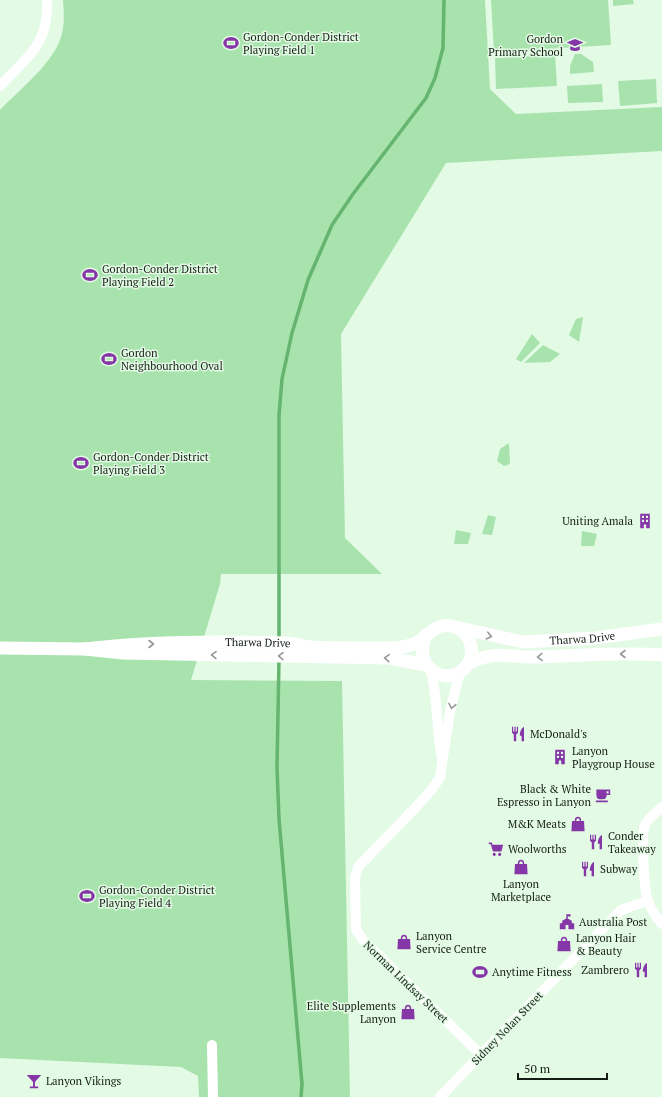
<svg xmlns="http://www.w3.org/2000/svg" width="662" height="1097" viewBox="0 0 662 1097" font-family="'PT Serif',serif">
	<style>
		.green { fill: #a8e3ad }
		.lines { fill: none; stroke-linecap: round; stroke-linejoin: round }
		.stream { stroke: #65b46f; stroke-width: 3.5 }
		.minor { stroke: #fff; stroke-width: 10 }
		.secondary { stroke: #fff; stroke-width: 13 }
		.oneway { stroke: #959995 }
		.labels { text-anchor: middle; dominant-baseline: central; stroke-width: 3; stroke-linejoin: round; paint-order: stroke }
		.poi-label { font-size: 11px; fill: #141c14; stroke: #e3fae5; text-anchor: start }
		.street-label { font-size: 11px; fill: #141c14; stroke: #e3fae5 }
	</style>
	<rect width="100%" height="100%" fill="#e3fae5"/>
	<!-- green -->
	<path class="green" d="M63 0H485L490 89 516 114 662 107V151L446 163 341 334 345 538 382 574H221L220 584 191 680 342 681 350 1097H199L198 1076 181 1067 0 1058V110C18 91 51 65 60 40 65 27 64 14 63 0Z
		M491 0H608L611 45 494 52Z
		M613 0H633L634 4 613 6Z
		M575 54H581L593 62 594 72 570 74V66Z
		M555 55 557 86 496 89 495 58Z
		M656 79 657 103 620 106 618 81Z
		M602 84 603 102 568 103 567 86Z
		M583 317 579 342 569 335 576 319Z
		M532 334 540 343 521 362 516 359Z
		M543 345 560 354 550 362 524 363Z
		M509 443 510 464 504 466 497 461 500 449Z
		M488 515 496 517 492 535 482 534Z
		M456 530 471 533 468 544H454Z
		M582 531 597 534 594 546H581Z"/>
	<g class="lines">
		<!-- stream -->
		<path class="stream" d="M279 641V415L282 379 292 333 308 280 332 225 353 194 426 98 435 78 443 48 444 0
			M279 659 277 768 279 819 302 1084 301 1097"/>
		<!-- minor -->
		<path class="minor" d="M0 86C28 56 49 45 47 0
			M431 670C438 699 436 729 442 758
			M462 670 458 679 450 712 440 777 433 788 419 804 358 867 355 878 356 929 362 939 481 1055
			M662 807C657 812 648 818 645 825 641 833 644 891 648 901 651 910 656 917 662 924
			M212 1045 213 1097
			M440 1097 621 910 647 901"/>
		<!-- secondary -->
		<g class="secondary">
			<path id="s1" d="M460 628 523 642 596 638 662 629"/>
			<path d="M0 648 85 649 123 653 389 658 426 665"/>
			<path id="s2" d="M85 649C149 641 222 641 287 643 295 644 303 646 311 647 332 648 353 648 374 648 388 648 403 649 416 643 430 635 437 621 455 627 470 632 476 651 468 664 449 692 409 666 427 634"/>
			<path d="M468 664C497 649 507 658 536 657 578 656 620 652 662 655"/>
		</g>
	</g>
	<!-- one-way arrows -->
	<defs><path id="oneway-chevron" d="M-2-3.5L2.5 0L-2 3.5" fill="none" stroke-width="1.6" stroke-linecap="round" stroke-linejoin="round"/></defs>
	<g class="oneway">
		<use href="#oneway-chevron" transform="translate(489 636) rotate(13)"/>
		<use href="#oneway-chevron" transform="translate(151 644)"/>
		<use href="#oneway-chevron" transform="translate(623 654) rotate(180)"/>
		<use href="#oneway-chevron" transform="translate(214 655) rotate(-179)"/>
		<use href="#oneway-chevron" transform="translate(281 656) rotate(-179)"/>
		<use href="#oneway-chevron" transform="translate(540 657) rotate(178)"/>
		<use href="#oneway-chevron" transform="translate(387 658) rotate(-176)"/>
		<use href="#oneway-chevron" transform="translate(452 706) rotate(101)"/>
	</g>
	<!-- icons -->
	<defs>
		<g id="stadium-bare" transform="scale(1.2)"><path d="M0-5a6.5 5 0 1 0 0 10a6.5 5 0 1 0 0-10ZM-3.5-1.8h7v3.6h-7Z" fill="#8637a7" stroke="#e3fae5" stroke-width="2.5" paint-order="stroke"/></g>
		<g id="school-bare" transform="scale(1.2)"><path d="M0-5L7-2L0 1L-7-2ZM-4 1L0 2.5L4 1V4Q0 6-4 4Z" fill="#8637a7" stroke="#e3fae5" stroke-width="2.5" paint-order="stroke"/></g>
		<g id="building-bare" transform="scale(1.2)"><path d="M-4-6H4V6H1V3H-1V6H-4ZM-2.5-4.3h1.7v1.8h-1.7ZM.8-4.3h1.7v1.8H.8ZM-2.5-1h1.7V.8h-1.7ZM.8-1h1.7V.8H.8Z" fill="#8637a7" stroke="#e3fae5" stroke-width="2.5" paint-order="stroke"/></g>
		<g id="restaurant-bare" transform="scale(1.2)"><path d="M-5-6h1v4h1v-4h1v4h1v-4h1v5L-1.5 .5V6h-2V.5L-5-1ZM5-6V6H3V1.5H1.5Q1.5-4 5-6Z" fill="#8637a7" stroke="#e3fae5" stroke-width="2.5" paint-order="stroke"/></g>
		<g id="cafe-bare" transform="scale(1.2)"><path d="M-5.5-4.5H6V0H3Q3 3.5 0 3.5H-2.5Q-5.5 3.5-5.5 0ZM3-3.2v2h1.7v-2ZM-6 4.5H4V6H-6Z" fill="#8637a7" stroke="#e3fae5" stroke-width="2.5" paint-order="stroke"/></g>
		<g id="shop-bare" transform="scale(1.2)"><path d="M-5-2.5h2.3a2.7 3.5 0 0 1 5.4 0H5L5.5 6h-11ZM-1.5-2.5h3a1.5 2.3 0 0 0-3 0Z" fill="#8637a7" stroke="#e3fae5" stroke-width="2.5" paint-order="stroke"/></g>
		<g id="supermarket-bare" transform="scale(1.2)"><path d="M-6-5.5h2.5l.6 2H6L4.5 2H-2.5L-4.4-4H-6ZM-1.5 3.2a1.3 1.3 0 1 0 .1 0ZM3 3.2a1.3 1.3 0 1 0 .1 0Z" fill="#8637a7" stroke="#e3fae5" stroke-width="2.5" paint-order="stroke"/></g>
		<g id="civic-bare" transform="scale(1.2)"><path d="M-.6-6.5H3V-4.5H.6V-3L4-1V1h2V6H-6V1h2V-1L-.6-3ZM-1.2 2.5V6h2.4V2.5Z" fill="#8637a7" stroke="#e3fae5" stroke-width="2.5" paint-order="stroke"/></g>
		<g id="bar-bare" transform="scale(1.2)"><path d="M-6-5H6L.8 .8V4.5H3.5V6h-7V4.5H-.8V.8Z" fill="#8637a7" stroke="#e3fae5" stroke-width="2.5" paint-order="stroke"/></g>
	</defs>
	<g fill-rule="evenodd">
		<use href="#stadium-bare" x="231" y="43"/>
		<use href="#school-bare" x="575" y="45"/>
		<use href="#stadium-bare" x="90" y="275"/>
		<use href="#stadium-bare" x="109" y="359"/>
		<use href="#stadium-bare" x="81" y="463"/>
		<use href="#building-bare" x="645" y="521"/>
		<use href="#restaurant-bare" x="518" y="734"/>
		<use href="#building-bare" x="560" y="757"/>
		<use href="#cafe-bare" x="603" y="795"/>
		<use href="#shop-bare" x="578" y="824"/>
		<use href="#restaurant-bare" x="596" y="842"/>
		<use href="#supermarket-bare" x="496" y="849"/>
		<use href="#shop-bare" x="521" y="867"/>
		<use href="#restaurant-bare" x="588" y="869"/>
		<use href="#stadium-bare" x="87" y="896"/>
		<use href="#civic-bare" x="567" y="922"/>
		<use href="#shop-bare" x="404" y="942"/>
		<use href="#shop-bare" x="564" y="944"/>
		<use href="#restaurant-bare" x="641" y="970"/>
		<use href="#stadium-bare" x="480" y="972"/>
		<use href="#shop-bare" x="408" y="1012"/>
		<use href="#bar-bare" x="34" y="1081"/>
	</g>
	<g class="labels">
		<!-- poi labels -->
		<g class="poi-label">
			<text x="243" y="37">Gordon-Conder District<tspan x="243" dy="13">Playing Field 1</tspan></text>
			<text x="563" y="39" text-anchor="end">Gordon<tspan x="563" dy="13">Primary School</tspan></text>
			<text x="102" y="269">Gordon-Conder District<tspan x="102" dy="13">Playing Field 2</tspan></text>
			<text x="121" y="353">Gordon<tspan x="121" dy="13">Neighbourhood Oval</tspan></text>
			<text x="93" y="457">Gordon-Conder District<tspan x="93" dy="13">Playing Field 3</tspan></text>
			<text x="633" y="521" text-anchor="end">Uniting Amala</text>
			<text x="530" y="734">McDonald's</text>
			<text x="572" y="751">Lanyon<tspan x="572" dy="13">Playgroup House</tspan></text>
			<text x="591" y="789" text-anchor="end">Black &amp; White<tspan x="591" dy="13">Espresso in Lanyon</tspan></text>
			<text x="566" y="824" text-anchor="end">M&amp;K Meats</text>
			<text x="608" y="836">Conder<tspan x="608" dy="13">Takeaway</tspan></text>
			<text x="508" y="849">Woolworths</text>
			<text x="600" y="869">Subway</text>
			<text x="521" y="884" text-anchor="middle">Lanyon<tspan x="521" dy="13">Marketplace</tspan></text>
			<text x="99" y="890">Gordon-Conder District<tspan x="99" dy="13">Playing Field 4</tspan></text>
			<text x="579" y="922">Australia Post</text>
			<text x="416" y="936">Lanyon<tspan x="416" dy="13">Service Centre</tspan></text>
			<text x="576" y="938">Lanyon Hair<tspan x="576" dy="13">&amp; Beauty</tspan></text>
			<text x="629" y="970" text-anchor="end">Zambrero</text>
			<text x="492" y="972">Anytime Fitness</text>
			<text x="396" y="1006" text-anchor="end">Elite Supplements<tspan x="396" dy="13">Lanyon</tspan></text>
			<text x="46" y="1081">Lanyon Vikings</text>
		</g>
		<!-- street labels -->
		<g class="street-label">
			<text stroke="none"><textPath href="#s1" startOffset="124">Tharwa Drive</textPath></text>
			<text stroke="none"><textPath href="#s2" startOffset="173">Tharwa Drive</textPath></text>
			<text transform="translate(406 982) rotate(44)">Norman Lindsay Street</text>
			<text transform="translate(507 1028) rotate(-46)">Sidney Nolan Street</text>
		</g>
	</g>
	<!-- scale -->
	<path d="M518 1073v6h89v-6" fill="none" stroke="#141c14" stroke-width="2"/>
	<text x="524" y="1073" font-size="12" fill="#141c14" stroke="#e3fae5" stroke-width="3" paint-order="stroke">50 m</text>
</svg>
